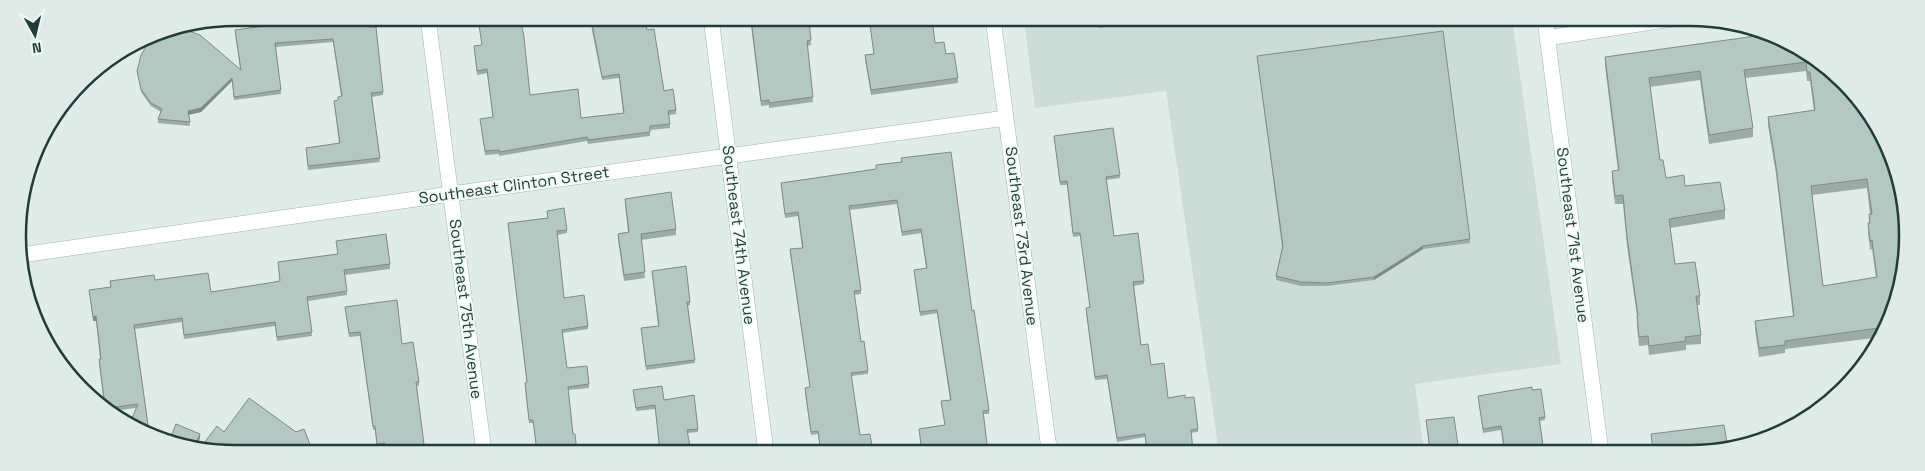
<svg xmlns="http://www.w3.org/2000/svg" width="1925" height="471" viewBox="0 0 1925 471" font-family="'Space Grotesk',sans-serif">
	<style>
		.built { fill: #cedcd7 }
		.lines { fill: none; stroke-linecap: round; stroke-linejoin: round }
		.street-casing { stroke: #a2b4b0; stroke-width: 16 }
		.secondary-casing { stroke: #9eb9b2; stroke-width: 16 }
		.street { stroke: #fff; stroke-width: 15 }
		.secondary { stroke: #fff; stroke-width: 15 }
		.wall { fill: #9caba6; fill-rule: evenodd }
		.shaded-wall { fill: #7f8b87 }
		.building { fill: #b5c7c1; stroke: #7f8b87; fill-rule: evenodd }
		.labels { text-anchor: middle; dominant-baseline: central; stroke-width: 4; stroke-linejoin: round; paint-order: stroke }
		.street-label { font-size: 16px; fill: #1f3e39; stroke: #f1f9f5 }
		.rim { fill: none; stroke: #1f3e39; stroke-width: 2.5 }
	</style>
	<rect width="100%" height="100%" fill="#e0ece8"/>
	<!-- built -->
	<path class="built" d="M1024 19H1512L1561 364 1415 384 1424 452H1219L1166 91 1035 108Z"/>
	<g class="lines">
		<!-- street casing -->
		<g class="street-casing">
			<path id="street" d="M428 18 484 452
				M711 18 766 452
				M993 18 1048 442 1053 452
				M1547 38 1672 19
				M21 255 451 194 1006 118"/>
		</g>
		<!-- secondary casing -->
		<g class="secondary-casing">
			<path id="secondary" d="M1545 19 1601 452"/>
		</g>
		<!-- street -->
		<use href="#street" class="street"/>
		<!-- secondary -->
		<use href="#secondary" class="secondary"/>
	</g>
	<!-- wall -->
	<path class="wall" d="M285 18H368L369 27 383 92V95L372 97 380 162 308 170 306 148 339 143 334 101 338 100 341 96 333 42 276 47 281 94 234 100 232 81 201 112 189 114 190 126 158 123V119L161 112 151 106 141 92 137 71 240 69 235 30 286 23Z
		M478 18H520L530 95 581 118 623 113 619 78 602 80 592 31 591 18H645L647 30 664 91 676 110V114L669 115 670 128 650 130V136L588 144 587 141 499 156V154L485 155 480 119 493 118 487 73 477 75 474 46 482 45Z
		M750 18H868L810 27 811 45 807 46 813 102 769 108V105L761 106Z
		M869 18H932L935 43 946 54 958 78V83L871 95 865 60V55L874 54Z
		M1098 19H1167L1099 28Z
		M1799 47 1893 172 1900 179 1902 202 1897 203 1905 265 1885 332 1882 337 1785 349V353L1759 357 1755 329V321L1793 316 1776 174 1768 126V117L1814 111 1810 81H1807L1806 71 1745 78 1753 128V137L1709 144 1700 80 1650 87 1660 160 1666 178 1685 186 1725 210V219L1670 228 1675 264 1700 296V305H1697L1701 335V344L1686 345V350L1649 355 1648 345 1639 346 1637 325V316L1627 246 1623 204H1615L1612 180V171H1618L1605 66V57ZM1867 188 1870 214H1869V223H1868V232L1870 250 1872 249 1876 278 1823 286 1812 195Z
		M1257 56 1470 239V243L1423 249 1374 280 1327 286H1301L1276 280V276L1282 247Z
		M1054 136 1120 175V178L1106 180 1114 236 1144 281V284L1134 286 1141 345 1168 398H1185L1198 429V432L1145 437 1117 442 1107 379 1095 380 1086 312V308L1090 307 1080 236 1073 237 1067 185H1060Z
		M901 158 972 311 989 410V414H983L988 452H922L919 429 945 425 941 401 950 400 937 313 920 316 914 270 926 268 921 233 902 236 897 204 850 210 861 290V294L854 295 861 342 868 371V374L851 376 860 435 873 452H820L818 434 811 435 805 392V388H810L790 253V249L802 248 798 216 785 218 781 183 876 169V165L901 162Z
		M625 199 676 229V235L641 240 645 278 624 281 618 240V234L628 232 625 205Z
		M547 211 567 230V233L557 235 564 298 588 326V329L562 333 567 368 589 384V388L568 390 573 434 577 452H537L533 423H529L525 386V383L527 382 508 223 547 218Z
		M336 241 390 264V269L345 275 347 295 308 301 312 336 277 341 275 326 184 339 182 322 135 329 149 432 136 408 112 411 104 405 99 363V359H100L96 321H93L89 290 110 287V281L155 280 211 292 269 283 280 281 278 262 338 254Z
		M652 271 690 302V305L688 306 695 363 646 370 641 328 658 326Z
		M345 307 402 344 419 382V386H416L425 452H385V447L377 448 375 430H373L360 336 349 337Z
		M633 390 664 400 698 429V432L688 433 660 452 655 409 636 411Z
		M1532 390 1545 417V420L1540 421 1544 452H1504L1501 430 1483 433 1478 396Z
		M1426 420 1458 445V448L1430 452Z"/>
	<!-- shaded-wall -->
	<path class="shaded-wall" d="M232 78V81L201 112 188 115V111Z
		M1423 246V249L1374 280V277Z
		M96 316V321H93V317Z
		M200 434V438L196 448 194 447Z"/>
	<!-- building -->
	<path class="building" d="M286 18H368L369 27H376L383 92 371 93 380 158 308 166 306 148 340 143 334 101 338 100V97L342 96 333 39 275 43 281 90 234 97 232 78 201 108 188 111 190 122 158 119 162 109 151 103 141 89 137 71 141 55 150 40 165 32 183 29 200 35 241 70 235 30 286 23Z
		M478 18H520L524 37 530 95 578 89 581 118 624 113 619 74 602 77 591 18H645L647 30 654 29 664 91 673 89 676 110 668 111 670 124 650 126V132L588 140 587 137 499 152V150L485 151 480 119 493 117 487 69 477 71 474 46 482 45Z
		M751 18H835L809 22 811 40 807 41 813 97 769 103V100L761 101Z
		M869 18H932L935 43 944 42 946 54 954 53 958 78 871 90 865 55 874 54Z
		M1098 19H1125L1099 22Z
		M1443 31 1470 239 1423 246 1374 277 1327 283 1301 282 1276 276 1283 246 1257 56Z
		M1763 35 1799 47 1863 103 1892 163 1893 172H1896L1900 179 1901 193 1896 194 1905 265 1886 327 1785 341V345L1759 348 1755 321 1794 316 1776 166 1768 117 1815 110 1810 72H1807L1806 62 1744 70 1753 128 1709 135 1700 71 1649 78 1660 160H1663L1666 178 1684 175 1685 186 1720 182 1725 210 1669 219 1675 264 1695 262 1700 296H1696L1701 335 1685 337 1686 341 1649 346 1648 336 1639 337 1637 316H1638L1627 237 1623 195 1615 196 1612 171 1619 170 1605 57ZM1867 179 1872 214H1869L1870 223H1868L1870 241 1872 240 1877 277 1823 286 1811 186Z
		M1113 128 1120 175 1106 177 1114 236 1138 233 1144 281 1133 282 1141 345 1148 344 1151 365 1164 363 1168 398 1185 395V398L1194 397 1198 429 1191 430 1193 452H1147L1145 434 1117 438 1107 375 1095 377 1086 308 1090 307 1080 233H1073L1067 181 1060 182 1054 136Z
		M951 152 972 311 974 310 989 410 983 411 988 452H922L919 429 945 425 941 401 951 400 937 310 920 312 914 270 927 268 921 229 902 232 897 200 849 206 861 290 854 291 861 342 864 341 868 371 851 373 860 435 870 434 873 452H821L818 431 811 432 805 388 810 387 790 249 803 248 798 212 785 214 781 183 876 169V165L902 162 901 158Z
		M671 192 676 229 641 234 645 272 624 275 618 234 629 232 625 199Z
		M564 208 567 230 557 231 564 298 584 295 588 326 562 330 567 368 587 366 589 384 568 387 573 434H575L577 452H537L533 420H529L525 383 527 382 508 223 548 218 547 211Z
		M386 234 390 264 344 270 347 291 307 297 312 332 277 337 275 322 184 335 182 318 134 325 149 432 129 425 138 404 108 408 105 406 99 359H101L96 316 93 317 89 290 111 287 110 281 154 275 155 280 208 273 211 292 269 283 280 281 278 262 338 254 336 241Z
		M686 266 690 302H687L695 360 646 366 641 328 659 326 652 271Z
		M397 300 402 344 413 342 419 382H416L425 452H386L385 443 377 444 375 426H373L360 332 349 333 345 307Z
		M33 307H38L40 323Z
		M662 386 664 400 694 395 698 429 687 430 691 452H660L655 405 636 408 633 390Z
		M1532 387V390L1541 389 1545 417 1539 418 1544 452H1505L1501 426 1483 429 1478 396Z
		M249 398 296 432 304 429 313 452H238V450L236 452H207L201 447 217 426 224 432Z
		M1454 417 1458 445 1430 449 1426 420Z
		M176 424 200 434 194 447 170 439Z
		M1724 425 1728 449 1718 452H1653L1651 434Z"/>
	<g class="labels">
		<!-- street labels -->
		<g class="street-label">
			<text transform="translate(514 185) rotate(-8)">Southeast Clinton Street</text>
			<text transform="translate(739 235) rotate(83)">Southeast 74th Avenue</text>
			<text transform="translate(1573 235) rotate(83)">Southeast 71st Avenue</text>
			<text transform="translate(1022 236) rotate(83)">Southeast 73rd Avenue</text>
			<text transform="translate(466 309) rotate(83)">Southeast 75th Avenue</text>
		</g>
	</g>
	<!-- crop -->
	<path d="M0 0H1925V471H0ZM235 26H1690A209 209 0 0 1 1899 235V236A209 209 0 0 1 1690 445H235A209 209 0 0 1 26 236V235A209 209 0 0 1 235 26Z" fill="#e0eae6" fill-rule="evenodd"/>
	<path class="rim" d="M235 26H1690A209 209 0 0 1 1899 235V236A209 209 0 0 1 1690 445H235A209 209 0 0 1 26 236V235A209 209 0 0 1 235 26Z"/>
	<!-- north arrow -->
	<g transform="translate(35 35) rotate(172)" stroke="#f1f9f5" stroke-width="4" paint-order="stroke">
	<path d="M0-4L9 19L0 12L-9 19Z" fill="#1f3e39"/>
	<text y="-8" font-size="14" font-weight="bold" text-anchor="middle" fill="#1f3e39">N</text>
	</g>
</svg>
